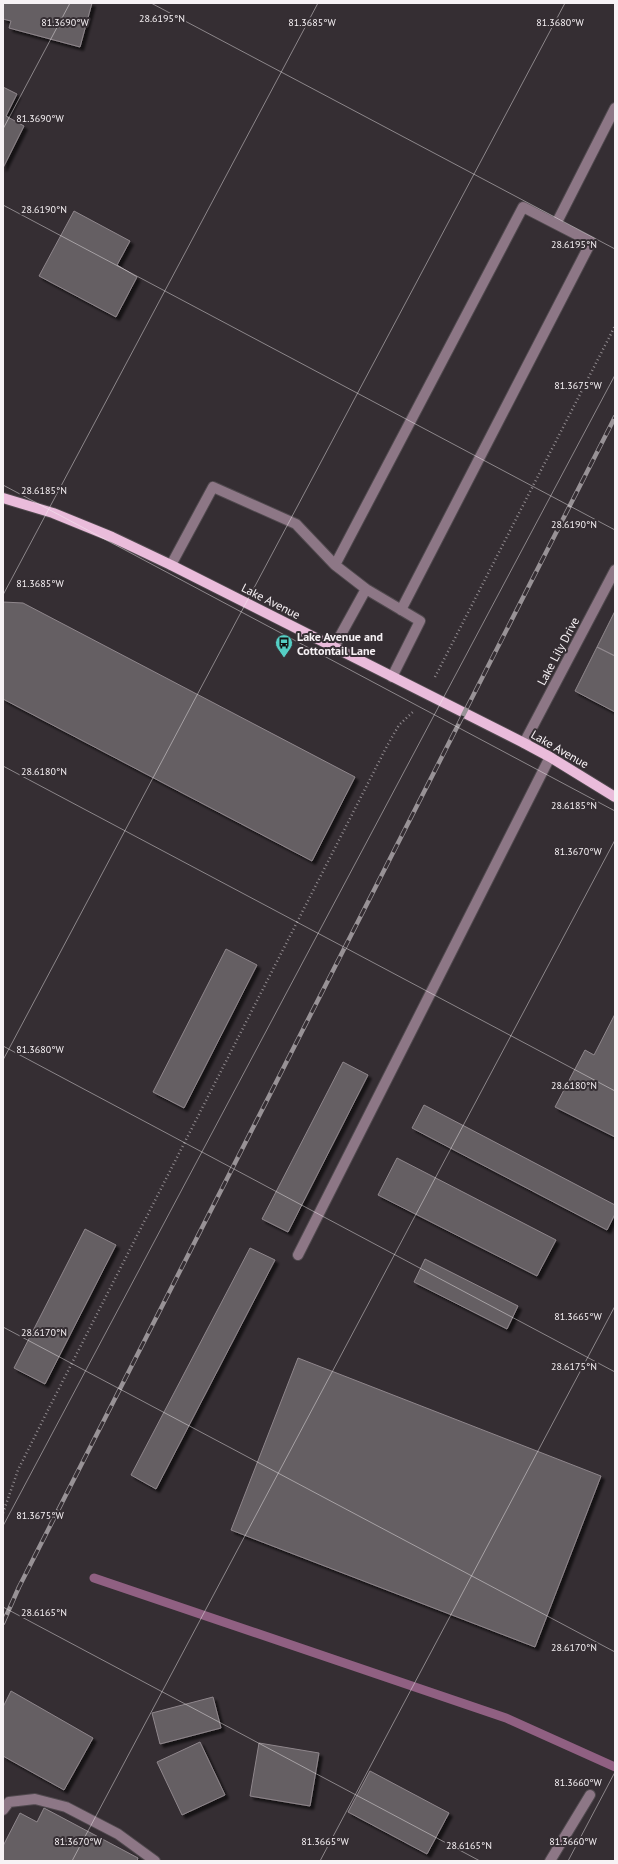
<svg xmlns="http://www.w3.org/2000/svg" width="618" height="1864" viewBox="0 0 618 1864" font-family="'PT Sans',sans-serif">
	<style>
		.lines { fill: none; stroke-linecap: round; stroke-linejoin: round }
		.stream { stroke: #906082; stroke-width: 9 }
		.building { fill: #655e63; stroke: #8f878c; filter: url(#shadow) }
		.minor-casing { stroke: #50494e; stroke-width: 12 }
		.major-casing { stroke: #50494e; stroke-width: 12 }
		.path { stroke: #928c90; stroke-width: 2.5; stroke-dasharray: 1 3; stroke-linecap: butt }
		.minor { stroke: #8d7786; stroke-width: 10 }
		.major { stroke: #eabcdb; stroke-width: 10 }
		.rail-casing { stroke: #989296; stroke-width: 4.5 }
		.rail { stroke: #352e33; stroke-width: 3; stroke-dasharray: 9; stroke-linecap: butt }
		.ticks { fill: none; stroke: #f7f2f5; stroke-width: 1; stroke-opacity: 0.45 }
		.labels { text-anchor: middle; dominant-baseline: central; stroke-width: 4; stroke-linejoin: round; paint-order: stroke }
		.street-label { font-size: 12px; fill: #f7f2f5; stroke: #352e33 }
		.poi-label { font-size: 12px; font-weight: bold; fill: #f7f2f5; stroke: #352e33; text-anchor: start }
		.ticks-label { font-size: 10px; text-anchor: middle; fill: #f7f2f5; stroke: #352e33; stroke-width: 4; stroke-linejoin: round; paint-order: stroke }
	</style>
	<defs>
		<filter id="shadow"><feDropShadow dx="3.5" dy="3.5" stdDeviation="1" flood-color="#0009"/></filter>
	</defs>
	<rect width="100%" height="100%" fill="#352e33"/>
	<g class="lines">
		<!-- stream -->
		<path class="stream" d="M94 1578 506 1718 615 1767"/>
	</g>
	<!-- building -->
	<path class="building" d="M3 3H92L80 47 9 28 11 21 3 19Z
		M3 87 17 94 6 116 24 126 3 168Z
		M74 211 130 241 117 265 137 277 116 317 39 276Z
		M3 602 23 603 355 777 312 861 3 699Z
		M615 611V656L597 647Z
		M597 647 615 656V712L575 691Z
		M226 949 257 965 184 1108 153 1092Z
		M615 1014V1137L555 1107 585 1050 594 1055Z
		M343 1062 368 1075 288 1232 262 1219Z
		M424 1105 615 1205V1214L607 1230 412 1128Z
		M397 1158 556 1240 537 1276 378 1195Z
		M85 1229 116 1245 45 1384 14 1368Z
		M250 1248 275 1260 156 1489 131 1475Z
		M425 1259 518 1306 507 1329 414 1282Z
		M298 1358 601 1476 535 1647 231 1530Z
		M11 1691 93 1738 64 1790 3 1756V1707Z
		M213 1697 221 1728 160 1744 152 1713Z
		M200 1742 225 1795 182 1815 157 1762Z
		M259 1743 319 1753 310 1806 250 1796Z
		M370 1771 449 1813 427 1854 348 1812Z
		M44 1808 138 1858 137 1861H3V1846L20 1813 37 1822Z"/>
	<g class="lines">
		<!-- minor casing -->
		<g class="minor-casing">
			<path id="minor" d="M556 224 615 108
				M171 565 213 487 296 524 335 565 366 589 420 621 392 677
				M335 565 523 207 591 242 401 610
				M334 647 366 589
				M524 743 615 570
				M298 1255 550 757
				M3 1810 9 1802 35 1799 66 1807 118 1834 155 1861
				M550 1861 590 1795"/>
		</g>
		<!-- major casing -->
		<g class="major-casing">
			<path id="major" d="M3 498 53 513 112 537 171 565 524 743 550 757 615 797"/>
		</g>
		<!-- path -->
		<path class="path" d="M435 677 615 326
			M3 1513 18 1470 48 1410 387 746 399 725 414 711"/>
		<!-- minor -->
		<use href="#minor" class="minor"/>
		<!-- major -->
		<use href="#major" class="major"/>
		<!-- rail casing -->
		<g class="rail-casing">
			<path id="rail" d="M3 1623 19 1587 615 417"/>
		</g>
		<!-- rail -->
		<use href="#rail" class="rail"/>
	</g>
	<!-- ticks -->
	<path class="ticks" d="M151 3 615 249M3 129 70 3M3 205 615 530M3 485 615 811M3 595 318 3M3 766 615 1091M3 1046 615 1372M3 1060 565 3M3 1327 615 1652M3 1526 615 375M3 1607 480 1861M72 1861 615 840M320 1861 615 1306M568 1861 615 1772"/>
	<!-- icons -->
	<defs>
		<g id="bus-pin" transform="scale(0.9)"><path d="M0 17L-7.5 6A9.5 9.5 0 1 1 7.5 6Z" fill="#55cec4" stroke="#352e33"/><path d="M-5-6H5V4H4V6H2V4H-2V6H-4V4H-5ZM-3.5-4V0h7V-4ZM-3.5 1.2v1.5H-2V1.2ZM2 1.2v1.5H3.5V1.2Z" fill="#111"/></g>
	</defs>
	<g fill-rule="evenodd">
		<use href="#bus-pin" x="284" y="643"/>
	</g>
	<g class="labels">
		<!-- street labels -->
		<g class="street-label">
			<text transform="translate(271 601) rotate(27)">Lake Avenue</text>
			<text transform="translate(558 651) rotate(-62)">Lake Lily Drive</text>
			<text transform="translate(560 749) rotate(30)">Lake Avenue</text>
		</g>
		<!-- poi labels -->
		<g class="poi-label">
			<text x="297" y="636">Lake Avenue and<tspan x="297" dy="14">Cottontail Lane</tspan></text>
		</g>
	</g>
	<g class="ticks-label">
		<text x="162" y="22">28.6195°N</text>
		<text x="65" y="26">81.3690°W</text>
		<text x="312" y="26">81.3685°W</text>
		<text x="560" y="26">81.3680°W</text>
		<text x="40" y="122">81.3690°W</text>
		<text x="44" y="213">28.6190°N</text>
		<text x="574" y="248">28.6195°N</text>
		<text x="578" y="389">81.3675°W</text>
		<text x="44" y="494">28.6185°N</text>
		<text x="574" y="528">28.6190°N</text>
		<text x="40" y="587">81.3685°W</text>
		<text x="44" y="775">28.6180°N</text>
		<text x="574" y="809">28.6185°N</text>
		<text x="578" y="855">81.3670°W</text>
		<text x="40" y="1053">81.3680°W</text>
		<text x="574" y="1089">28.6180°N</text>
		<text x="578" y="1320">81.3665°W</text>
		<text x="44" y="1336">28.6170°N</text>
		<text x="574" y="1370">28.6175°N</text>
		<text x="40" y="1519">81.3675°W</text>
		<text x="44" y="1616">28.6165°N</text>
		<text x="574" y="1651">28.6170°N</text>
		<text x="578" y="1786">81.3660°W</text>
		<text x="78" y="1845">81.3670°W</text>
		<text x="325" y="1845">81.3665°W</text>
		<text x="573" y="1845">81.3660°W</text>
		<text x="469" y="1849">28.6165°N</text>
	</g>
	<!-- border -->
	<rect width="618" height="1864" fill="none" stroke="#f7f2f5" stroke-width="8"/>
</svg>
